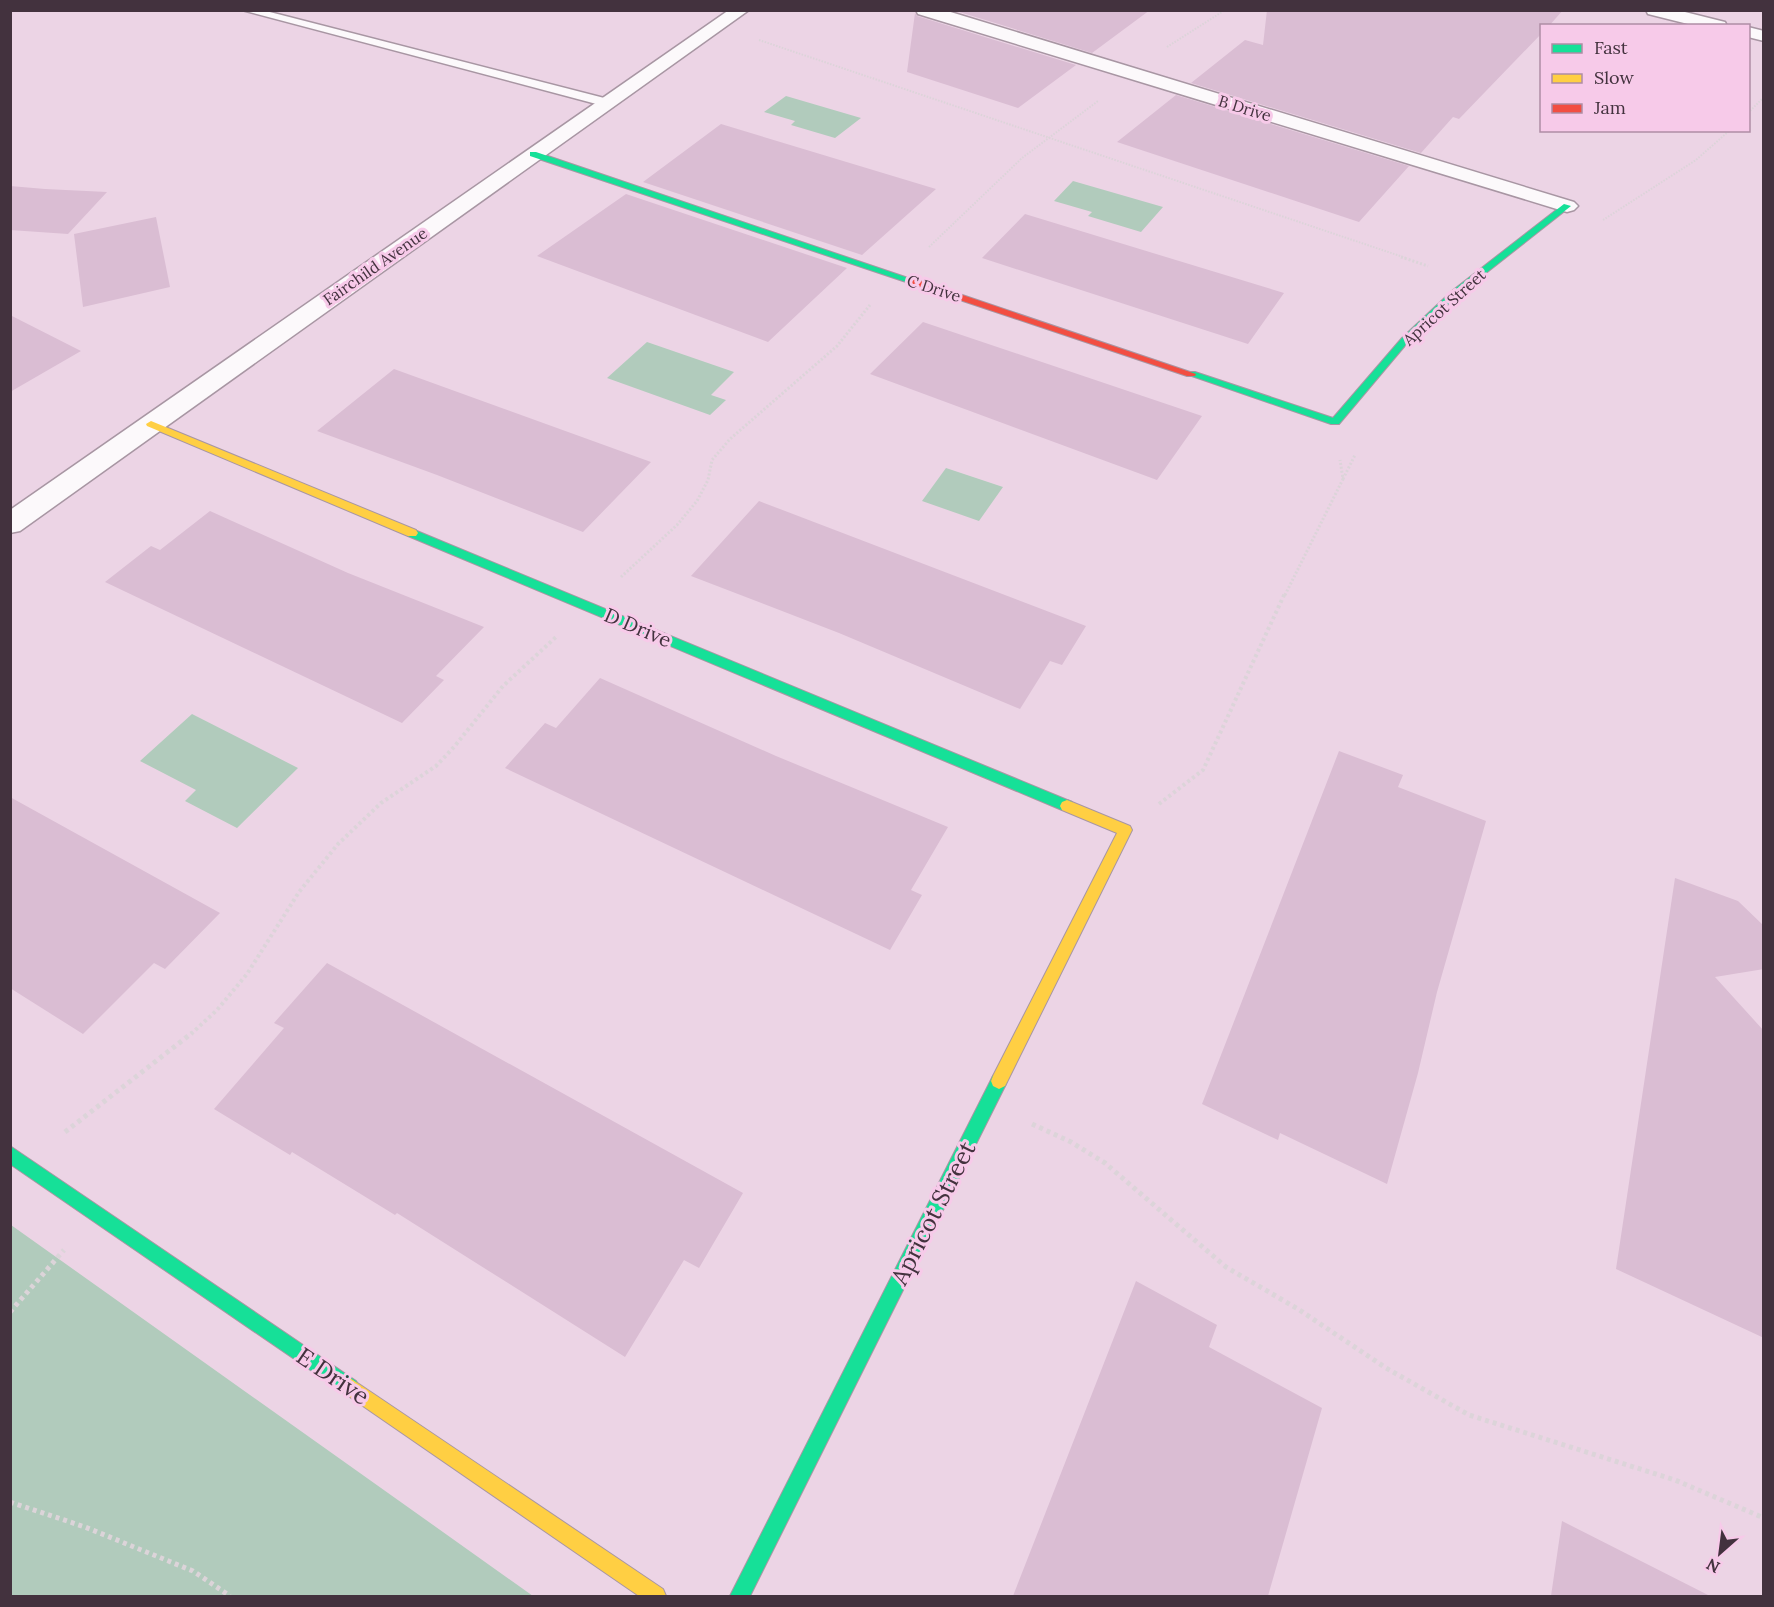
<svg xmlns="http://www.w3.org/2000/svg" width="1774" height="1607" viewBox="0 0 1774 1607" font-family="Lora,serif">
	<style>
		.green { fill: #b1cbbc }
		.building { fill: #dabdd3 }
		.lines { fill: none; stroke-linecap: round; stroke-linejoin: round }
		.lane-casing { stroke: #a896a3; stroke-width: 3 }
		.street-casing { stroke: #a896a3; stroke-width: 3 }
		.fast-casing { stroke: #a896a3; stroke-width: 2 }
		.slow-casing { stroke: #a896a3; stroke-width: 2 }
		.jam-casing { stroke: #a896a3; stroke-width: 2 }
		.path-far3 { stroke: #dcd4d9; stroke-width: 2; stroke-dasharray: 1.5 1.5; stroke-linecap: butt }
		.path-far2 { stroke: #dcd4d9; stroke-width: 3; stroke-dasharray: 2 2; stroke-linecap: butt }
		.path-far1 { stroke: #dcd4d9; stroke-width: 4; stroke-dasharray: 3 3; stroke-linecap: butt }
		.path { stroke: #dcd4d9; stroke-width: 5; stroke-dasharray: 4 4; stroke-linecap: butt }
		.lane { fill: #fcf9fb; fill-rule: evenodd }
		.street { fill: #fcf9fb; fill-rule: evenodd }
		.fast { fill: #16e098; fill-rule: evenodd }
		.slow { fill: #ffcf43; fill-rule: evenodd }
		.jam { fill: #f24e42; fill-rule: evenodd }
		.labels { text-anchor: middle; dominant-baseline: central; stroke-width: 6; stroke-linejoin: round; paint-order: stroke }
		.far-street-label { font-size: 16px; fill: #43323e; stroke: #f7cae9 }
		.street-label { font-size: 20px; fill: #43323e; stroke: #f7cae9 }
		.near-street-label { font-size: 24px; fill: #43323e; stroke: #f7cae9 }
	</style>
	<rect width="100%" height="100%" fill="#ecd4e5"/>
	<!-- green -->
	<path class="green" d="M786 96 861 118 835 138 791 125 795 121 764 112Z
		M1073 181 1163 207 1141 232 1088 216 1092 212 1054 201Z
		M647 342 734 372 711 395 726 400 710 415 607 378Z
		M946 468 1003 487 979 521 922 501Z
		M192 714 298 768 237 828 185 801 196 790 140 761Z
		M11 1225 533 1596H11Z"/>
	<!-- building -->
	<path class="building" d="M953 10H1150L1092 53Z
		M1267 10H1563L1549 26H1542V33L1459 119 1453 117 1421 153 1191 83 1245 40 1263 45Z
		M915 13 917 16 1076 65 1018 108 907 72Z
		M1176 95 1409 166 1359 222 1117 142Z
		M721 124 936 189 862 255 643 182Z
		M10 186 45 189 107 192 68 234 10 230Z
		M626 194 847 268 768 342 537 256Z
		M1025 214 1284 293 1248 344 982 258Z
		M156 217 170 287 83 307 74 234Z
		M10 315 81 351 10 392Z
		M923 322 1202 416 1157 480 870 374Z
		M394 369 651 462 583 532 437 475 317 431Z
		M759 501 1086 626 1062 665 1050 661 1020 709 839 633 691 576Z
		M210 511 348 573 484 627 436 676 444 680 402 723 105 582 151 546 160 550Z
		M600 678 776 756 948 827 911 890 922 895 890 950 505 768 545 723 556 728Z
		M1339 751 1403 775 1398 787 1486 821 1437 992 1418 1073 1387 1184 1280 1133 1278 1140 1202 1104Z
		M10 797 220 913 165 969 154 963 83 1034 10 988Z
		M1675 878 1738 901 1764 926V969L1715 977 1764 1031V1338L1616 1269Z
		M327 963 743 1193 699 1268 684 1260 625 1357 397 1213 395 1215 292 1152 290 1155 214 1109 284 1028 274 1023Z
		M1136 1281 1217 1325 1209 1347 1322 1408 1268 1596H1013Z
		M1562 1521 1710 1596H1551Z"/>
	<g class="lines">
		<!-- lane casing -->
		<g class="lane-casing">
			<path id="lane" d="M242 10H262L612 100 614 103 612 106H604Z"/>
		</g>
		<!-- street casing -->
		<g class="street-casing">
			<path id="street" d="M729 10H749L20 531 10 533V510Z
				M916 10H944L1574 202 1578 206 1574 210 1567 212 1560 210 918 14Z
				M1646 10H1677L1725 22 1727 26H1696L1648 14Z
				M1748 27 1764 31V41L1748 37Z"/>
		</g>
		<!-- fast casing -->
		<g class="fast-casing">
			<path id="fast" d="M530 152H536L917 281 909 283 530 156Z
				M1564 204 1571 206 1458 295 1408 342 1339 424H1331L1186 374 1187 372H1195L1333 418 1402 338 1452 291Z
				M412 529 1072 802 1074 806 1072 810H1062L408 536V530Z
				M999 1073 1005 1076 1007 1081 1005 1086 750 1596H730L993 1076Z
				M10 1146 356 1381 359 1387 356 1393 350 1396 344 1393 10 1164Z"/>
		</g>
		<!-- slow casing -->
		<g class="slow-casing">
			<path id="slow" d="M151 421 416 530 418 533 416 536H408L147 426 146 424Z
				M1067 800 1130 826 1132 830 1005 1086 999 1089 993 1086 991 1081 993 1076 1117 833 1062 810 1060 806 1062 802Z
				M350 1378 663 1589 666 1596H639L344 1393 341 1387 344 1381Z"/>
		</g>
		<!-- jam casing -->
		<g class="jam-casing">
			<path id="jam" d="M909 279H915L1196 374 1195 376H1187L909 283Z"/>
		</g>
		<!-- path-far3 -->
		<path class="path-far3" d="M759 40 1406 258
			M1167 47 1225 10
			M1748 113 1764 97
			M1603 220 1696 160 1730 130
			M929 247 1022 158 1098 101"/>
		<!-- path-far2 -->
		<path class="path-far2" d="M1401 257 1428 266
			M1343 479 1355 455
			M621 577 677 525 697 501 708 480 712 460 730 439 837 346 870 305
			M1285 595 1343 479 1340 460"/>
		<!-- path-far1 -->
		<path class="path-far1" d="M1159 804 1203 770 1285 593
			M191 1034 217 1010 247 974 299 892 338 844 381 803 436 766 454 747 503 686 556 637"/>
		<!-- path -->
		<path class="path" d="M1032 1124 1071 1142 1105 1163 1226 1267 1298 1309 1386 1368 1469 1415 1675 1480 1764 1518
			M65 1132 192 1033
			M10 1312 64 1250
			M10 1502 85 1527 193 1571 230 1596"/>
		<!-- lane -->
		<use href="#lane" class="lane"/>
		<!-- street -->
		<use href="#street" class="street"/>
		<!-- fast -->
		<use href="#fast" class="fast"/>
		<!-- slow -->
		<use href="#slow" class="slow"/>
		<!-- jam -->
		<use href="#jam" class="jam"/>
	</g>
	<g class="labels">
		<!-- far-street labels -->
		<g class="far-street-label">
			<text transform="translate(1245 108) rotate(17)">B Drive</text>
			<text transform="translate(375 266) rotate(-35)">Fairchild Avenue</text>
			<text transform="translate(934 288) rotate(18)">C Drive</text>
			<text transform="translate(1444 307) rotate(-42)">Apricot Street</text>
		</g>
		<!-- street labels -->
		<g class="street-label">
			<text transform="translate(638 627) rotate(23)">D Drive</text>
		</g>
		<!-- near-street labels -->
		<g class="near-street-label">
			<text transform="translate(933 1213) rotate(-63)">Apricot Street</text>
			<text transform="translate(333 1376) rotate(34)">E Drive</text>
		</g>
	</g>
	<!-- border -->
	<rect width="1774" height="1607" fill="none" stroke="#43323e" stroke-width="24"/>
	<!-- legend -->
	<rect x="1540" y="24" width="210" height="108" fill="#f7cae9" stroke="#af8da5" stroke-width="1.5"/>
	<rect x="1552" y="44" width="30" height="9" fill="#16e098" stroke="#af8da5" stroke-width="1.5"/>
	<text x="1594" y="54" font-size="18" fill="#43323e">Fast</text>
	<rect x="1552" y="74" width="30" height="9" fill="#ffcf43" stroke="#af8da5" stroke-width="1.5"/>
	<text x="1594" y="84" font-size="18" fill="#43323e">Slow</text>
	<rect x="1552" y="104" width="30" height="9" fill="#f24e42" stroke="#af8da5" stroke-width="1.5"/>
	<text x="1594" y="114" font-size="18" fill="#43323e">Jam</text>
	<!-- north arrow -->
	<g transform="translate(1720 1553) rotate(208)" stroke="#f7cae9" stroke-width="4.5" paint-order="stroke">
	<path d="M0-4.5L10 22L0 15L-10 22Z" fill="#43323e"/>
	<text y="-9" font-size="16" font-weight="bold" text-anchor="middle" fill="#43323e">N</text>
	</g>
</svg>
